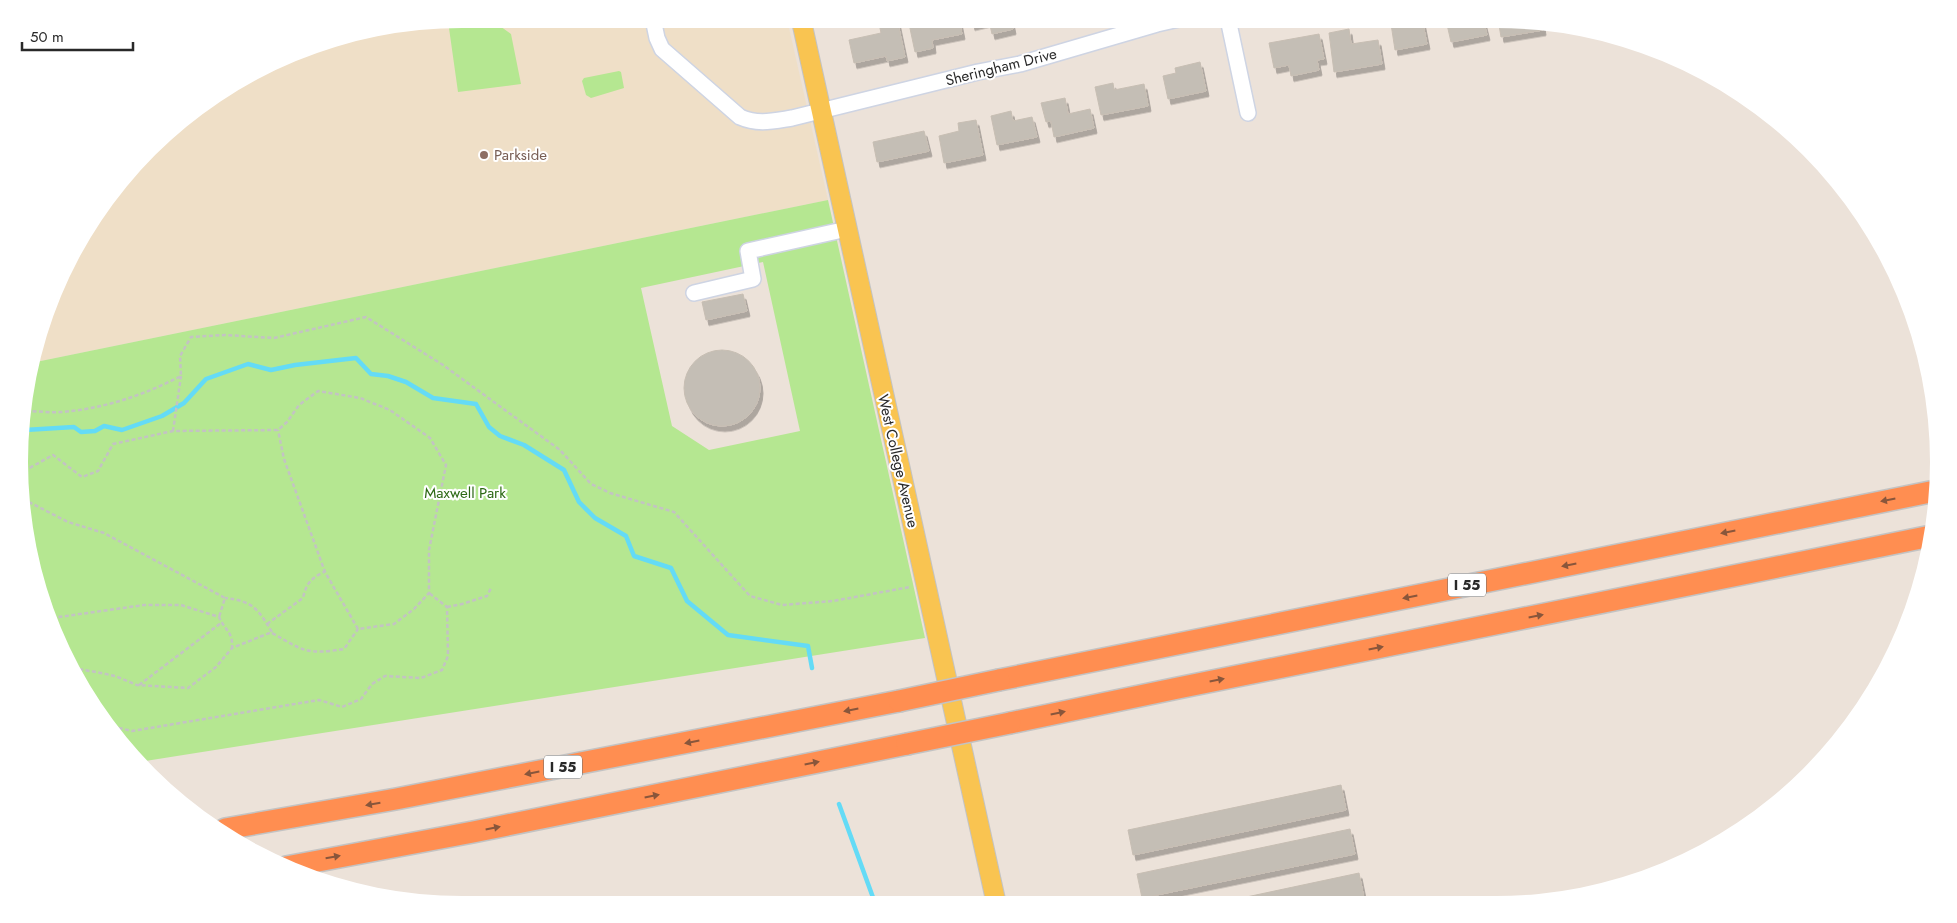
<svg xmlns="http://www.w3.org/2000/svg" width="1957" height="923" viewBox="0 0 1957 923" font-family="Jost,sans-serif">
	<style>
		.education { fill: #efdfc7 }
		.green { fill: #b5e791; fill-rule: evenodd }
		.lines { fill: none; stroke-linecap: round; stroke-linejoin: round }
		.stream { stroke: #64dbf6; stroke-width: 4.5 }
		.building { fill: #c4beb5; stroke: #c7beb3; filter: url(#shadow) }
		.minor-casing { stroke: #ced4e3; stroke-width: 18 }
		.major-casing { stroke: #c3c3c3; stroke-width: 21 }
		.highway-casing { stroke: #c3c3c3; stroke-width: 24 }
		.path { stroke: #c3c3c3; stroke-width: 2.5; stroke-dasharray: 4 2.5; stroke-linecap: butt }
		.minor { stroke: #fff; stroke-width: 15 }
		.major { stroke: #f9c451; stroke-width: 19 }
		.highway { stroke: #ff8e51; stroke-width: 21 }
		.highway-bridge-casing { stroke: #c3c3c3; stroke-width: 24; stroke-linecap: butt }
		.highway-bridge { stroke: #ff8e51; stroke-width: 21 }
		.oneway { fill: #89563b }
		.education-dot { fill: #8d6e63; stroke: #fff; stroke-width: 2 }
		.labels { text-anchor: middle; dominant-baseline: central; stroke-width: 4; stroke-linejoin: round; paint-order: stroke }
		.shield { fill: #fff; stroke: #696969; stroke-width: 1 }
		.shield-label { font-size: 14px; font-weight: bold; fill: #292929 }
		.street-label { font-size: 15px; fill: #292929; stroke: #fff }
		.education-label { font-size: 15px; fill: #785e54; stroke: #fff; text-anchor: start }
		.park-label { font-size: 15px; fill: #2d6915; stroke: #fff }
	</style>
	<defs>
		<filter id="shadow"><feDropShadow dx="3" dy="5.5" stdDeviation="0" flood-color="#0004"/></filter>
	</defs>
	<rect width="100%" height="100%" fill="#ece2d9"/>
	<!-- education -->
	<path class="education" d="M462 19H787L828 200 31 363 52 292 93 216 192 110 319 42Z"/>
	<!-- green -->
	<path class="green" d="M462 19H490L511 34 521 84 458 92 448 21Z
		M619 71 621 72 624 88 591 98 586 95 582 81 584 78Z
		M828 200 925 638 139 762 110 731 65 658 23 519 27 375 31 363ZM763 262 800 431 709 450 672 426 641 288Z"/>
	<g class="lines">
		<!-- stream -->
		<path class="stream" d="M25 430 74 427 81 432 95 431 104 426 122 430 162 416 184 403 206 379 248 364 271 370 295 365 356 358 371 374 388 376 406 382 433 398 476 404 489 427 500 436 524 445 564 470 579 502 595 518 626 536 634 556 671 568 687 601 728 635 808 646 812 668
			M839 804 875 903"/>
	</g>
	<!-- building -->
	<path class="building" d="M878 19H897L905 57 887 61 886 56 854 63 849 40 881 33Z
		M908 19H959L962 34 932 40 933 48 915 52Z
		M971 19H1011L1013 29 992 34 989 21 972 25Z
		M1422 19 1427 44 1395 50 1391 24Z
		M1451 19H1483L1487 35 1451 42 1446 20Z
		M1498 19 1542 23 1543 30 1501 37Z
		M1349 29 1351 44 1378 40 1382 64 1334 72 1329 33Z
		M1319 34 1324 59 1317 60 1319 70 1291 76 1289 65 1274 68 1269 43Z
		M1200 62 1206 91 1168 99 1163 76 1176 73 1175 68Z
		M1113 83 1114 90 1144 84 1148 106 1101 115 1095 87Z
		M1065 98 1068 114 1090 109 1094 128 1054 137 1051 121 1046 122 1041 103Z
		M1011 111 1013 121 1032 117 1037 137 997 145 991 116Z
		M976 120 983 155 944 163 939 136 959 131 958 123Z
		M924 131 929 151 877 162 873 142Z
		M743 294 747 311 706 320 702 302Z
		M684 388a38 38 0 1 1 76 0a38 38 0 1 1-76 0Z
		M1341 785 1346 810 1133 855 1128 830Z
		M1350 829 1355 854 1142 898 1137 874Z
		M1359 873 1364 898 1350 901 1223 902Z"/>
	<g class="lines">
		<!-- minor casing -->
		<g class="minor-casing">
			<path id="minor" d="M653 19 657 38 662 49 740 117C758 125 773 121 792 118L978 72 1020 64 1157 24 1179 19
				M1228 19 1248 113
				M694 293 753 279 748 251 847 229"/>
		</g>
		<!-- major casing -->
		<g class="major-casing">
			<path id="major" d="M801 19 996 902"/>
		</g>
		<!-- highway casing -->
		<g class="highway-casing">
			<path id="highway" d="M999 680 1935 491
				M1010 723 1178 688 1931 536
				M225 829 396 799 899 701
				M286 867 473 832 907 744"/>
		</g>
		<!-- path -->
		<path class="path" d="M550 19 561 25 590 19
			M26 411C38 411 50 413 61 412 103 409 144 395 181 376L180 356 191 337 225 335 274 338 366 317 443 365 560 450 591 484 610 493 674 512 750 596 782 605 833 601 910 587
			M173 431 181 376
			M24 471 53 455 82 477 98 471 113 444 173 431 278 430 287 422 299 405 318 391 360 398 390 410 430 438 446 465 429 550V593L414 609 394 624 358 629 325 572 284 459 278 430
			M23 499 68 522 104 533 225 598 219 617
			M447 607 462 604 487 596 491 588
			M52 618 144 605H181L219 617C225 631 233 631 232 648
			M267 624 303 598C306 584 311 578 324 572
			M272 633C304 651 306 655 344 649L358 629
			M73 671 78 669 96 672 115 676 137 685 188 688 216 667 232 648 272 632C258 609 253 601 225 598
			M139 685 221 623
			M106 725 132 731 319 700 342 707 361 699 372 684 385 676 421 678 442 670 448 656 447 607 429 593"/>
		<!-- minor -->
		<use href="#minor" class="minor"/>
		<!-- major -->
		<use href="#major" class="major"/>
		<!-- highway -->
		<use href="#highway" class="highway"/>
		<!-- highway-bridge casing -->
		<g class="highway-bridge-casing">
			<path id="highway-bridge" d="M899 701 999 680
				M907 744 1010 723"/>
		</g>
		<!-- highway-bridge -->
		<use href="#highway-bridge" class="highway-bridge"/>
	</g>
	<!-- one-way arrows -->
	<defs><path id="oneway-solid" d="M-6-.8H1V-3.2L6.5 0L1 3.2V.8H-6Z" transform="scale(1.25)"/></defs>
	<g class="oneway">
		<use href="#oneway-solid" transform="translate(1888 500) rotate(169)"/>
		<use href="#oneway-solid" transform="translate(1728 532) rotate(169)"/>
		<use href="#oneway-solid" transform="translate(1569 565) rotate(169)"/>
		<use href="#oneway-solid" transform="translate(1410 597) rotate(169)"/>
		<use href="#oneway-solid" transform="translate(1536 616) rotate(-11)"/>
		<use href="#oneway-solid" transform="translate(1376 648) rotate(-11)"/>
		<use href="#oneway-solid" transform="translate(1217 680) rotate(-11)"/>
		<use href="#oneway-solid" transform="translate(851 710) rotate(169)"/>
		<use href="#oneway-solid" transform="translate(1058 713) rotate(-12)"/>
		<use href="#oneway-solid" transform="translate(692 742) rotate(169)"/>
		<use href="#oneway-solid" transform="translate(812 763) rotate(-11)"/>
		<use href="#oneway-solid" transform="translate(532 773) rotate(169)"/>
		<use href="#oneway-solid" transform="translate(652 796) rotate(-11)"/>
		<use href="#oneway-solid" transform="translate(373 804) rotate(170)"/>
		<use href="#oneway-solid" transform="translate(493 828) rotate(-11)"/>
		<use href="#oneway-solid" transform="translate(333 857) rotate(-10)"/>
	</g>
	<!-- markers -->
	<circle class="education-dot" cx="484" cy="155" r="5"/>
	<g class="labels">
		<!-- shield labels -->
		<g class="shield">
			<rect x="1448" y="573.5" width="38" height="23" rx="4"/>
			<rect x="544" y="755.5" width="38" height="23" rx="4"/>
		</g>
		<g class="shield-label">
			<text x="1467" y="585">I 55</text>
			<text x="563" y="767">I 55</text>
		</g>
		<!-- street labels -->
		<g class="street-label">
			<text transform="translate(1001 67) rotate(-14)">Sheringham Drive</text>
			<text transform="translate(898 461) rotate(77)">West College Avenue</text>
		</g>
		<!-- education labels -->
		<g class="education-label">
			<text x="494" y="155">Parkside</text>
		</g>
		<!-- park labels -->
		<g class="park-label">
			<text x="465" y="493">Maxwell Park</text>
		</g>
	</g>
	<!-- crop -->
	<path d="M0 0H1957V923H0ZM462 28H1496A434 434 0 0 1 1930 462V462A434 434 0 0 1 1496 896H462A434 434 0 0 1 28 462V462A434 434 0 0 1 462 28Z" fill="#fff" fill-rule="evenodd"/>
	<!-- scale -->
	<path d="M22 42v8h111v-8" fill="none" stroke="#292929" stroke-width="2.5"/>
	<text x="30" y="42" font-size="15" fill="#292929" stroke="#ffffff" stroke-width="4" paint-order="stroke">50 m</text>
</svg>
